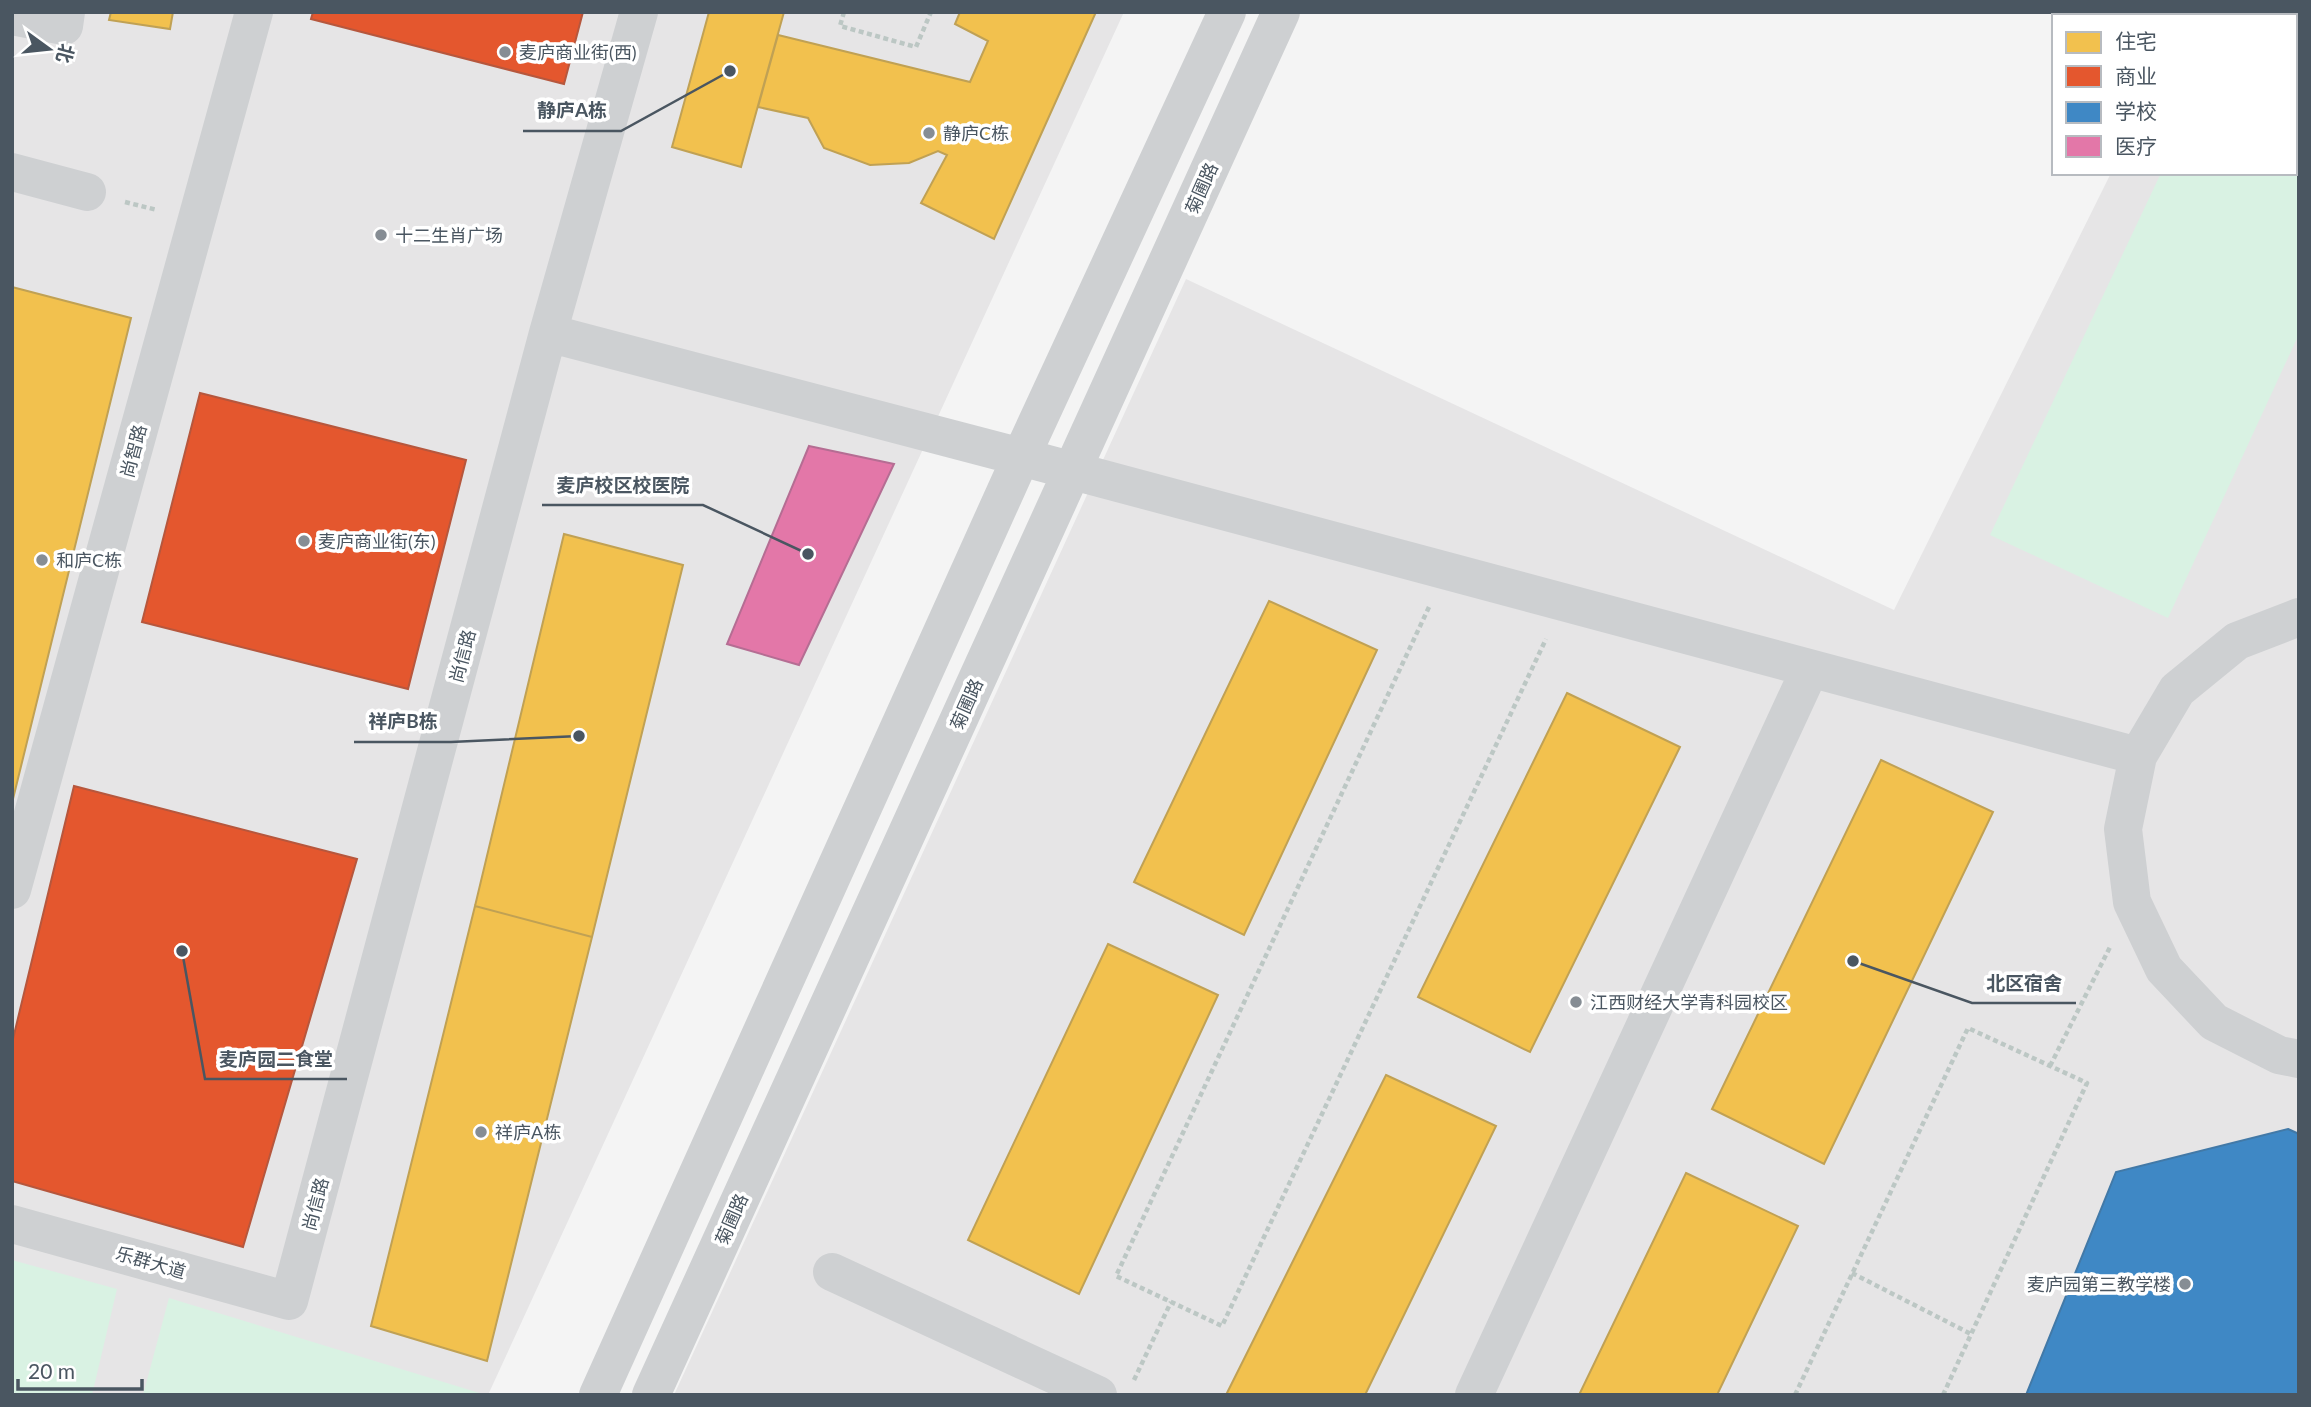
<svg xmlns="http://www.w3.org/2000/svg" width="2311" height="1407" viewBox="0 0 2311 1407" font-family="Lato,'Noto Sans SC',sans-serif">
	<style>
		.education { fill: #e6e5e6 }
		.green { fill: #d9f2e3 }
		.homes { fill: #f2c14e; stroke: #c0a154; stroke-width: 2 }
		.shops { fill: #e4572e; stroke: #b6573d; stroke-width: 2 }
		.schools { fill: #3f88c5; stroke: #4279a7; stroke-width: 2 }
		.health { fill: #e377a8; stroke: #b56d93; stroke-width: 2 }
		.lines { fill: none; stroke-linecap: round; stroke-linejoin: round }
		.path { stroke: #bcc7c4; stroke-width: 4.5; stroke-dasharray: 5 3.5; stroke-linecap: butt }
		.minor { stroke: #ced0d2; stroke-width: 38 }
		.poi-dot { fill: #868d94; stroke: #fff; stroke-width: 2.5 }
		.labels { text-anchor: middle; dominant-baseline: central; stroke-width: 7; stroke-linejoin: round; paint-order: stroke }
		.poi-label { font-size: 18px; fill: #4a5661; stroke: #fff; text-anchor: start }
		.street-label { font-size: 18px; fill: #4a5661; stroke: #fff }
		.leader { fill: none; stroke: #4a5661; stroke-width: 2.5 }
		.callout-dot { fill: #4a5661; stroke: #fff; stroke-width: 2.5 }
		.callout-label { font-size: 19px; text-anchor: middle; font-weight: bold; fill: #4a5661; stroke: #fff; stroke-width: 7; stroke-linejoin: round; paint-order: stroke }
	</style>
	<rect width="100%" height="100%" fill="#f4f4f4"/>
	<!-- education -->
	<path class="education" d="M12 12H1124L488 1395H12Z
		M2190 12H2299V1395H674L1186 279 1894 610 2111 173H2295V16H2189Z"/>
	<!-- green -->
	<path class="green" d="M2238 12H2299V334L2168 618 1990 535 2161 173H2295V16H2236Z
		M12 1260 117 1289 92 1395H12Z
		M169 1298 486 1395H143Z"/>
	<!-- homes -->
	<path class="homes" d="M111 12H173L170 29 109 20Z
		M709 12H784L741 167 672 147Z
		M960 12H1096L994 239 921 203 947 155 938 151 909 163 870 165 824 148 808 118 758 107 778 35 970 82 988 41 955 24Z
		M12 287 131 318 12 803Z
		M564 534 683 565 592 937 475 906Z
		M1269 601 1377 650 1244 935 1134 882Z
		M1567 693 1680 747 1530 1052 1418 997Z
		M1881 760 1993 812 1824 1164 1712 1109Z
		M475 906 592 937 487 1361 371 1326Z
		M1108 944 1218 995 1079 1294 968 1240Z
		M1386 1075 1496 1126 1365 1395H1230L1227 1393Z
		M1686 1173 1798 1226 1717 1395H1579Z"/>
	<!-- shops -->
	<path class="shops" d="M313 12H583L564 84 311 19Z
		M200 393 466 460 408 689 142 622Z
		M74 786 357 859 243 1247 12 1181V1043Z"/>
	<!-- schools -->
	<path class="schools" d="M2288 1129 2299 1134V1395H2026L2116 1172Z"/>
	<!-- health -->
	<path class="health" d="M809 446 894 464 799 665 727 644Z"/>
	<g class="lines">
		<!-- path -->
		<path class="path" d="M844 12 840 26 916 47 931 12
			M125 202 157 210
			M1429 607 1116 1276 1222 1326 1546 639
			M2050 1066 2110 947
			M1852 1273 1971 1334
			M1134 1380 1171 1302
			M1795 1395 1968 1028 2087 1083 1943 1395"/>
		<!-- minor -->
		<path class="minor" d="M12 16 64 26 66 12
			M12 172 87 192
			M548 333 1021 457 2138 756
			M2299 617 2237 641 2177 690 2138 756 2123 829 2132 902 2164 969 2214 1022 2279 1055 2299 1059
			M12 890 254 12
			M12 1224 289 1301 548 333 639 12
			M832 1272 1098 1395
			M598 1395 1021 457 1227 12
			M651 1395 1281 12
			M1474 1395 1810 669"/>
	</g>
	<!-- markers -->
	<g class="poi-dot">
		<circle cx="505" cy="52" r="7"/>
		<circle cx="929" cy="133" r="7"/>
		<circle cx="381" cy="235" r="7"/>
		<circle cx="304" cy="541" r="7"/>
		<circle cx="42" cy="560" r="7"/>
		<circle cx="1576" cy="1002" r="7"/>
		<circle cx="481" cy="1132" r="7"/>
		<circle cx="2185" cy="1284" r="7"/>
	</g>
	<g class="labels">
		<!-- poi labels -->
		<g class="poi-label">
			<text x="519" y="52">麦庐商业街(西)</text>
			<text x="943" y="133">静庐C栋</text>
			<text x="395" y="235">十二生肖广场</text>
			<text x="318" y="541">麦庐商业街(东)</text>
			<text x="56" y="560">和庐C栋</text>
			<text x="1590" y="1002">江西财经大学青科园校区</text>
			<text x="495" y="1132">祥庐A栋</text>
			<text x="2171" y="1284" text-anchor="end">麦庐园第三教学楼</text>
		</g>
		<!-- street labels -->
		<g class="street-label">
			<text transform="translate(1201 188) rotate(-66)">菊圃路</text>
			<text transform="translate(133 451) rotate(-75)">尚智路</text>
			<text transform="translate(462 656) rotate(-75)">尚信路</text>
			<text transform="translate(966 704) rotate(-66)">菊圃路</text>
			<text transform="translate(315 1204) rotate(-75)">尚信路</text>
			<text transform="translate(731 1219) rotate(-66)">菊圃路</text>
			<text transform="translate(151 1262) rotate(16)">乐群大道</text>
		</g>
	</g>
	<!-- callouts -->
	<path class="leader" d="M730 71L621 131H523M808 554L703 505H542M579 736L451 742H354M1853 961L1972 1003H2076M182 951L205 1079H347"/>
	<g class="callout-dot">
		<circle cx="730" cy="71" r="7"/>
		<circle cx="808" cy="554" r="7"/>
		<circle cx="579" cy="736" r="7"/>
		<circle cx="1853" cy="961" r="7"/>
		<circle cx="182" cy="951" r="7"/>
	</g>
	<g class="callout-label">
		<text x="572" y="117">静庐A栋</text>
		<text x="623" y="492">麦庐校区校医院</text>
		<text x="403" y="728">祥庐B栋</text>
		<text x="2024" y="990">北区宿舍</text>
		<text x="276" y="1066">麦庐园二食堂</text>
	</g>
	<!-- border -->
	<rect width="2311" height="1407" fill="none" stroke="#4a5661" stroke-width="28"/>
	<!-- legend -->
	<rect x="2052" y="14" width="245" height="161" fill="#ffffff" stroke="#b7bbc0" stroke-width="2"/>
	<rect x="2066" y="32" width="35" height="21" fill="#f2c14e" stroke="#b7bbc0" stroke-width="2"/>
	<text x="2115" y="49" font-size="21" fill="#4a5661">住宅</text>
	<rect x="2066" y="66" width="35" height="21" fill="#e4572e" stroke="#b7bbc0" stroke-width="2"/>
	<text x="2115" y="84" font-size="21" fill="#4a5661">商业</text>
	<rect x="2066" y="102" width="35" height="21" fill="#3f88c5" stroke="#b7bbc0" stroke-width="2"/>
	<text x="2115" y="119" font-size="21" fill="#4a5661">学校</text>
	<rect x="2066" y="136" width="35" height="21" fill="#e377a8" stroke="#b7bbc0" stroke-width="2"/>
	<text x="2115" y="154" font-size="21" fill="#4a5661">医疗</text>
	<!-- north arrow -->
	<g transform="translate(49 49) rotate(105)" stroke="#ffffff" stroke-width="5" paint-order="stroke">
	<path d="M0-5L12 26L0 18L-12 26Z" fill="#4a5661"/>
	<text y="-10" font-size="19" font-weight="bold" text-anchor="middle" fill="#4a5661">北</text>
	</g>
	<!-- scale -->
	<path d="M18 1379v10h124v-10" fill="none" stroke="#4a5661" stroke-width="3.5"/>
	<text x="28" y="1379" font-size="21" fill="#4a5661" stroke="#ffffff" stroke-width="5" paint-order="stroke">20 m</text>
</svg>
